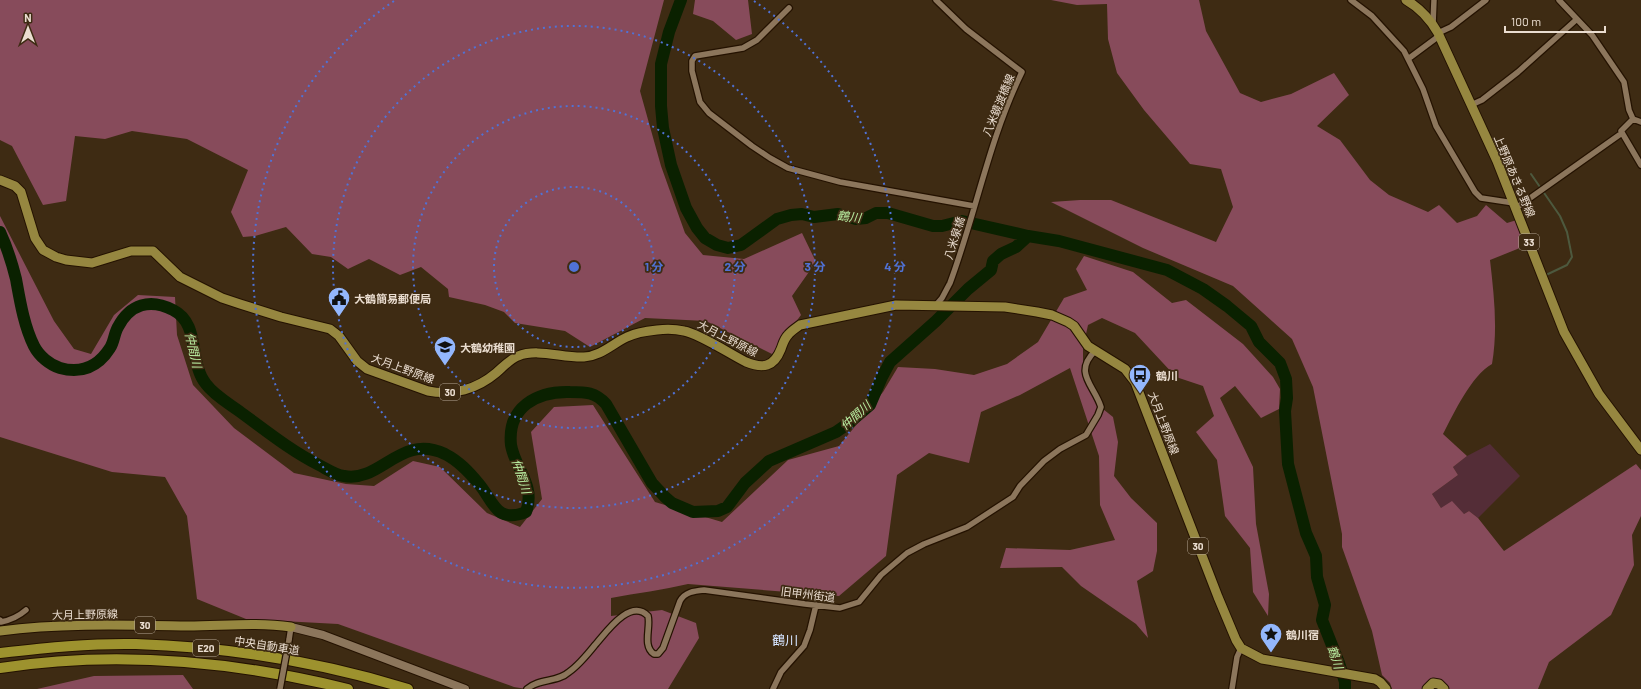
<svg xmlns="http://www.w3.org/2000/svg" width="1641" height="689" viewBox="0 0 1641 689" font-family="Barlow,'Noto Sans JP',sans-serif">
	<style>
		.green { fill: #542d37 }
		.forest { fill: #874b5b }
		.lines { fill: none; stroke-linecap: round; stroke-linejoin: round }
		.stream { stroke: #4d593e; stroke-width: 2 }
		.river { stroke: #0a2100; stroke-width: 12 }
		.street-casing { stroke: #241200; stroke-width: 8 }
		.secondary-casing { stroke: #241200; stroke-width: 10 }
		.primary-casing { stroke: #241200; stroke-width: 11 }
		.highway-casing { stroke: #241200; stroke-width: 12 }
		.street { stroke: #8c765c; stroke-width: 5.5 }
		.secondary { stroke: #8c765c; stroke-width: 8 }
		.primary { stroke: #968740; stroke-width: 9 }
		.highway { stroke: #9d922e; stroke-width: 10 }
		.street-bridge-casing { stroke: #241200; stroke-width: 8; stroke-linecap: butt }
		.street-bridge { stroke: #8c765c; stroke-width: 5.5 }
		.ring { fill: none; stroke: #5072d6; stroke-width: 2; stroke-dasharray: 2 4 }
		.labels { text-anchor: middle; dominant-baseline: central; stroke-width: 3.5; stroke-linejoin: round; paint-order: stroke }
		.shield { fill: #3e2b13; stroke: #b6a897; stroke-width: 1 }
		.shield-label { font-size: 10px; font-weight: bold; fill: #eaddd0 }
		.street-label { font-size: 11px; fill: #eaddd0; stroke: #3e2b13 }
		.poi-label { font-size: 11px; font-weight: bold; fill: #eaddd0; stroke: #3e2b13; text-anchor: start }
		.water-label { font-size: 12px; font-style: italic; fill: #b9eda1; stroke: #3e2b13 }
		.quarter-label { font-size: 13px; fill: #d5e4ff; stroke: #3e2b13 }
		.centre { fill: #5072d6; stroke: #3e2b13; stroke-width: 2 }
		.ring-label { font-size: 12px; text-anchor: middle; font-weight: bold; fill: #5072d6; stroke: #3e2b13; stroke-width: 3.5; stroke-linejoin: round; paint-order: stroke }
	</style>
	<rect width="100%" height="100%" fill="#3e2b13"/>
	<!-- green -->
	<path class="green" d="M1490 444 1520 476 1478 518 1469 511 1464 514 1441 508 1432 494 1458 475 1453 467 1467 456Z"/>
	<!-- forest -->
	<path class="forest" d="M0 0H664L640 91 661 166 685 233 703 255 744 259 802 233 816 262 792 296 801 315 772 354 706 321 645 318 590 347 565 331 515 323 504 312 485 305 449 297 448 289 421 267 400 275 369 259 348 269 331 257 312 254 286 227 255 236 243 237 231 212 248 170 187 139 132 131 105 139 75 136 66 201 43 205 12 146 0 140Z
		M695 0H748L752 34 736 40 713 21 693 14Z
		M1051 0H1199L1206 31 1240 93 1261 102 1291 94 1334 73 1349 95 1317 126 1340 140 1370 180 1389 195 1428 212 1439 205 1457 223 1477 216 1486 205 1507 223 1520 219 1530 244 1490 260C1494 295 1498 329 1492 364 1471 376 1454 413 1443 434L1467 456 1453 467 1458 475 1432 494 1441 508 1452 501 1464 514 1469 511 1478 518 1504 551 1636 464 1641 470V516L1632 535 1634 565 1611 615 1549 662 1538 689H1392L1390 683 1382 675 1372 631 1342 547V534L1313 387 1292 339 1233 286 1143 248 1051 202 1080 200H1111L1216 242 1233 207 1221 169 1190 164 1144 110 1117 73 1108 39 1107 4 1077 5Z
		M0 216 54 321 74 349 91 354 114 315 138 295 175 297 177 335 193 385 234 428 294 473 346 484 374 486 413 461 440 467 487 513 520 527 542 499 531 432 554 407 593 405 655 502 722 522 788 460 839 446 883 392 898 367 935 369 974 375 1007 364 1038 342 1064 298 1087 290 1076 269 1084 256 1133 272 1172 303 1186 300 1243 344 1273 377 1280 389 1279 409 1261 418 1235 386 1220 398 1253 467 1256 524 1269 594 1268 616 1253 592 1250 548 1225 516 1217 460 1196 432 1214 416 1203 386 1176 377 1135 333 1102 318 1088 325 1083 348V366L1093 397 1098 405 1113 417 1118 442 1114 476 1131 498 1157 523V551L1153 571 1137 581 1148 638 1136 624 1081 586 1062 567 1000 568 1006 548 1070 550 1115 540 1100 505 1099 456 1070 368 1020 395 981 412 969 463 929 453 897 475 886 556 839 596 688 584C663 590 637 593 611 598V616L662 610 696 623 699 638 668 689H526L514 687 338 624 246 619 197 599 187 516 165 477 112 472 0 437Z
		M183 675 193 689H37L94 676Z"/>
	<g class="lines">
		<!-- stream -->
		<path class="stream" d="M1531 174 1560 216 1567 232 1572 257 1567 265 1546 275"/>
		<!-- river -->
		<path class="river" d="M681 0 669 32 661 64V106L663 128 671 165 686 208 697 228 705 238 717 245 728 248 741 245 777 219 791 215 802 214 814 217 838 214 856 219 866 218 876 213H888L933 226H942L962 221 1028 236 1059 241 1167 270 1203 289 1227 306 1251 326 1259 342 1280 363 1286 379 1287 398 1285 411 1288 464 1306 533 1316 556 1317 577 1325 605 1322 620 1339 663 1345 682V689
			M0 232C7 247 12 263 16 279 20 301 24 326 34 346 39 356 50 365 60 368 81 374 98 367 110 348 114 342 114 334 118 327 130 304 150 298 173 310 201 324 188 362 206 384 214 395 228 403 239 411 265 430 291 451 319 465 327 469 335 475 344 476 381 483 400 433 445 454 459 461 469 472 479 484 494 502 496 524 526 512 536 485 515 469 511 445 507 407 537 391 570 392 586 392 595 392 606 404L652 483 665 497 672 503 693 512 718 511 727 507 745 483 769 461 836 432 849 423 870 405 882 377 890 362 936 321 968 289 991 270 993 261 1001 254 1016 247 1028 236"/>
		<!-- street casing -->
		<g class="street-casing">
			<path id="street" d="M936 0 966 29 1022 72C989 139 976 213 950 283L942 298 936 305
				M1351 0 1372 16 1404 51 1423 89 1436 126 1475 192 1481 198 1514 203
				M1559 0 1592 35 1624 82 1629 110 1633 119 1621 131 1641 165
				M789 8 757 40 743 48 695 56 692 61V71L700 102 709 113 752 146 770 158 788 168 840 182 974 206
				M1433 24 1434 0
				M1438 33 1451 27 1486 0
				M1408 59 1439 36
				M1471 105 1482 100 1518 72 1577 19
				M1633 119 1641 122
				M1516 208 1622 133
				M0 620 1 622C11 620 18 617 26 610
				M289 640 291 627
				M527 689C539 678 557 683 569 672 579 665 587 655 595 645 605 634 630 597 648 616 651 627 642 646 654 654H658L663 648 680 601C685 592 694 591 704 590L805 604 840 608 859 602 881 575 907 553 924 544 967 527 1013 497 1020 486 1044 461 1060 449 1086 435 1098 415 1101 407C1094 385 1073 373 1095 351
				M773 689 781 672 804 646 810 630 816 605
				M1232 689 1237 657 1241 648"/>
		</g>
		<!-- secondary casing -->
		<g class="secondary-casing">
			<path id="secondary" d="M291 627 323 635 465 689"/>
		</g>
		<!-- primary casing -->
		<g class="primary-casing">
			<path id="primary" d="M1406 0C1420 8 1430 19 1438 33L1497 161 1564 332 1599 394 1641 450
				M0 180 15 186 21 192 35 238 43 250 56 257 66 260 92 263 131 251H153L180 277 222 298 240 304 281 317 330 329 339 336 357 361 367 369 428 391C453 396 477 389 496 373 503 367 509 360 518 356 538 348 562 358 584 357 601 356 612 344 627 337 637 332 647 331 657 330 666 329 675 329 684 331 700 334 730 354 746 362 763 369 774 367 781 349 783 344 784 339 788 335 791 331 796 328 800 325L896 305 1005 307 1037 312 1052 315 1068 322 1074 326 1088 346 1125 369 1135 382 1218 597 1236 640 1241 648 1262 659 1375 679 1380 682 1386 689
				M0 631C62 623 125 625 188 626 223 626 256 622 291 627
				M1427 689 1433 683 1439 684 1444 689"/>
		</g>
		<!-- highway casing -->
		<g class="highway-casing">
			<path id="highway" d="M0 653C45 648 91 643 136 644 228 647 320 662 408 689
				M0 668C116 650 234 661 348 689"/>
		</g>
		<!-- street -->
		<use href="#street" class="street"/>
		<!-- secondary -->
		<use href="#secondary" class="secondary"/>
		<!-- primary -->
		<use href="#primary" class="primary"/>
		<!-- highway -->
		<use href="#highway" class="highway"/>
		<!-- street-bridge casing -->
		<g class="street-bridge-casing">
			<path id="street-bridge" d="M280 689 289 640"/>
		</g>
		<!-- street-bridge -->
		<use href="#street-bridge" class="street-bridge"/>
	</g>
	<!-- distance rings -->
	<g class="ring">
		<circle cx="574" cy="267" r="80"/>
		<circle cx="574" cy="267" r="161"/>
		<circle cx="574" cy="267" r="241"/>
		<path d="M754 1A321 321 0 1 1 394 1"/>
	</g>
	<!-- icons -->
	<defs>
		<g id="civic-pin" transform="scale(1.15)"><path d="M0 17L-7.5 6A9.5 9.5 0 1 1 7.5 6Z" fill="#93b7fd" stroke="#3e2b13"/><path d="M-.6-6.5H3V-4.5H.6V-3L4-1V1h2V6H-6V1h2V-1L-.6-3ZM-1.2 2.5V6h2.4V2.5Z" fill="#111"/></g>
		<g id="school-pin" transform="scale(1.15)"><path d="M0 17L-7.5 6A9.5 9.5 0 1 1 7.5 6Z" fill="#93b7fd" stroke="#3e2b13"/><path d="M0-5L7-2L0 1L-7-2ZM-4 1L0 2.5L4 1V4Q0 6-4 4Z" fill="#111"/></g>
		<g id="bus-pin" transform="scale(1.15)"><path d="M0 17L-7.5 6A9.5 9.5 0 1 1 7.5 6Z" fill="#93b7fd" stroke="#3e2b13"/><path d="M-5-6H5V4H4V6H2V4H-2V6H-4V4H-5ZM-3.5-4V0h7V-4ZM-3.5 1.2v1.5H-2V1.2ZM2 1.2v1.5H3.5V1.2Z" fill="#111"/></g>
		<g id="sight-pin" transform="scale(1.15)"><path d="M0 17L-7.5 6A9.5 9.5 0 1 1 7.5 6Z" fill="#93b7fd" stroke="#3e2b13"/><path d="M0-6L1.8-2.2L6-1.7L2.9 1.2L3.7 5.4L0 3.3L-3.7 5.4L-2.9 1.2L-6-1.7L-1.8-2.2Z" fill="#111"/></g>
	</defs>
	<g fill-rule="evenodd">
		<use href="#civic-pin" x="339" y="298"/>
		<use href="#school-pin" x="445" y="347"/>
		<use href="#bus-pin" x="1140" y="375"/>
		<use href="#sight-pin" x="1271" y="634"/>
	</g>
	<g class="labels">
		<!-- shield labels -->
		<g class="shield">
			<rect x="1519" y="234" width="20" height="16" rx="3"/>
			<rect x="440" y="384" width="20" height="16" rx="3"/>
			<rect x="1188" y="538" width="20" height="16" rx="3"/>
			<rect x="135" y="617" width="20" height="16" rx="3"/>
			<rect x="193" y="640" width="26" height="16" rx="3"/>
		</g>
		<g class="shield-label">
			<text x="1529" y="242">33</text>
			<text x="450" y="392">30</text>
			<text x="1198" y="546">30</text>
			<text x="145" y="625">30</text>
			<text x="206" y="648">E20</text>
		</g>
		<!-- street labels -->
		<g class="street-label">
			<text transform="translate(998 105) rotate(-68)">八米鏡渡橋線</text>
			<text transform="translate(1515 176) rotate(67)">上野原あきる野線</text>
			<text transform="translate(954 238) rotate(-73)">八米泉橋</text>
			<text transform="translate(728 338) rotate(27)">大月上野原線</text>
			<text transform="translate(403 368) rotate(20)">大月上野原線</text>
			<text transform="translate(1164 423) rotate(69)">大月上野原線</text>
			<text transform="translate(808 594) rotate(7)">旧甲州街道</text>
			<text transform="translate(85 614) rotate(-1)">大月上野原線</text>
			<text transform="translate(267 645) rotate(9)">中央自動車道</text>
		</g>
		<!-- poi labels -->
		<g class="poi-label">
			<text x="354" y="298">大鶴簡易郵便局</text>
			<text x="460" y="347">大鶴幼稚園</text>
			<text x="1156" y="375">鶴川</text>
			<text x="1286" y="634">鶴川宿</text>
		</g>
		<!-- water labels -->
		<g class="water-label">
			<text transform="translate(849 216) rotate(6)">鶴川</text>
			<text transform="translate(194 350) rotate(77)">仲間川</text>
			<text transform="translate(855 415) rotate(-42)">仲間川</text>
			<text transform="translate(522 476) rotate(72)">仲間川</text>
			<text transform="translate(1336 657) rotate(72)">鶴川</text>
		</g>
		<!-- quarter labels -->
		<g class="quarter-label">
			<text x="785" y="640">鶴川</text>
		</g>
	</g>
	<circle cx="574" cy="267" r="6" class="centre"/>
	<g class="ring-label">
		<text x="654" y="271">1 分</text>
		<text x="735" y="271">2 分</text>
		<text x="815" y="271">3 分</text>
		<text x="895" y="271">4 分</text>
	</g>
	<!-- north arrow -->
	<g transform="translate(28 28)" stroke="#3e2b13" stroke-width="3" paint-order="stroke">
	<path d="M0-3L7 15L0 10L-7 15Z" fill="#eaddd0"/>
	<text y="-6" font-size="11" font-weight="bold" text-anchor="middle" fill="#eaddd0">N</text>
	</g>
	<!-- scale -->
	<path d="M1505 26v6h100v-6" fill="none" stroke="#eaddd0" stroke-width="2"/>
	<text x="1511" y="26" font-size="12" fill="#eaddd0" stroke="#3e2b13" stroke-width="3" paint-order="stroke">100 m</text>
</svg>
